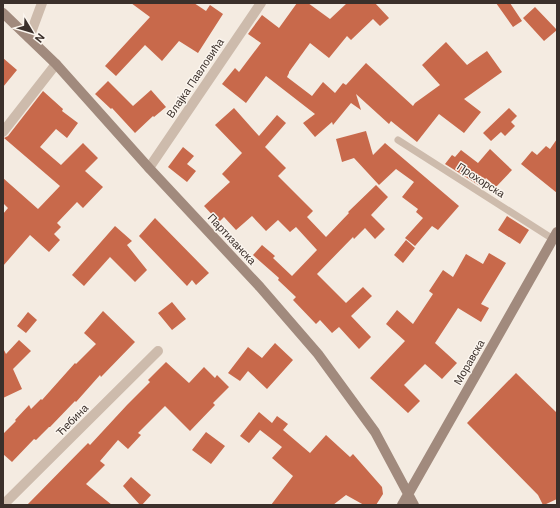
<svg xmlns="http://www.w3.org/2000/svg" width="560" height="508" viewBox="0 0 560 508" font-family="'DM Sans',sans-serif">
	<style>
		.building { fill: #c8694b }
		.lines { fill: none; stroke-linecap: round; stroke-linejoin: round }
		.lane { stroke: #cdbbac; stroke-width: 7 }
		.street { stroke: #cdbbac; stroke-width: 10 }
		.secondary { stroke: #a18a7d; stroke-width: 10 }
		.labels { text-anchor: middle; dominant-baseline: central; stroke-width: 3; stroke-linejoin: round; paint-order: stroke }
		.street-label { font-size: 11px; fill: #3b302b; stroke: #fbf5ee }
	</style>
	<rect width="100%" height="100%" fill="#f4ebe1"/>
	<!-- building -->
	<path class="building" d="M131 3H194L206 11 210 5 223 14 198 53 179 41 162 61 145 45 116 76 105 66 150 17Z
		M297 3H308L330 19 347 3H375L389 18 380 26 373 19 351 40 347 36 329 58 310 43 289 72V73L287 77 312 96 323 82 335 93 343 83 346 85 366 63 413 106 415 103 440 85 422 65 446 42 467 65 487 51 502 72 464 99 481 112 464 133 439 114 417 142 391 121 389 124 356 94 361 110 351 103 333 125 332 122 315 137 303 123 315 114 266 76 246 103 222 84 235 68 239 72 261 43 248 34 262 15 279 28Z
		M496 3H510L522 21 513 27Z
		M535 7 557 30 544 41 523 18Z
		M3 58 17 70 3 87Z
		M108 81 133 106 151 90 166 107 154 117 153 116 135 133 112 108 111 109 95 94Z
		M43 91 63 109 62 111 78 123 67 138 56 129 40 147 61 165 83 143 98 158 85 171 103 187 83 208 77 202 57 223 61 227 54 234 60 240 49 252 30 235 3 266V214L8 208 3 203V178L38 209 60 186 4 138 8 136Z
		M234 108 259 136 277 115 286 123 265 147 286 168 278 176 313 211 307 217 326 237 349 213 348 212 376 185 388 197 371 215 385 229 375 239 365 228 354 239 353 237 317 274 346 303 363 287 372 296 351 316 371 337 359 349 339 327 332 333 320 320 316 324 293 300 296 297 278 280 279 278 253 255 262 245 275 256 273 258 292 276 317 250 296 227 290 232 278 220 266 231 252 216 236 230 224 217 219 222 204 206 230 182 222 174 242 153 215 125Z
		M509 108 517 116 511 122 515 126 505 136 501 132 491 141 483 133Z
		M366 131 373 155 385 143 459 206 438 230 432 226 415 246 405 238 423 218 416 212 418 209 402 197 414 182 396 169 379 185 354 158 342 162 336 139Z
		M557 139V193L521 164 532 151 537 155 546 146 550 149Z
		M183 147 194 156 187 164 196 171 187 182 168 167Z
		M490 149 512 170 496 187 486 178 480 186 445 164 452 155 455 157 461 150 478 163Z
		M507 216 529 230 520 244 498 230Z
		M155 218 209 273 196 285 192 280 187 286 139 236Z
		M115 226 132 241 127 245 147 270 135 282 110 257 84 286 72 275Z
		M406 240 415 248 403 263 394 255Z
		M489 253 506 263 481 304 489 308 481 322 458 308 435 343 457 363 442 379 425 364 404 385 420 401 408 413 370 378 405 341 386 324 397 310 413 324 433 294 429 291 443 270 453 277 466 254 483 264Z
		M172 302 186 319 172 330 158 313Z
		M103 311 135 342 101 377 100 375 76 402 75 401 50 427H49L36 440 34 439 12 462 3 454V434L16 421 15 420 29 405 31 409 41 399 42 400 75 363 76 364 96 344 84 333Z
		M28 312 37 320 26 333 17 326Z
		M19 340 31 351 13 369 22 389 3 398V348L6 354Z
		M275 343 293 360 267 389 248 371 240 381 228 373 248 347 262 358Z
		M166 362 189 383 204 367 215 378 217 375 229 387 213 403 215 405 190 431 165 406 138 433 141 435 128 449 118 440 100 461 105 465 86 484 112 505H27L88 443 90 445 127 405 150 382 148 380Z
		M516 373 557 413V499L544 505H543L538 495 467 423Z
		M259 412 272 423 277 416 288 424 283 430 310 453 326 435 350 457 353 454 382 487 383 494 376 505H364L346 495 333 505H271L293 476 272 458 282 447 260 430 249 443 240 436Z
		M206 432 225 446 211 464 192 450Z
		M131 477 151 495 142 505H140L123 486Z"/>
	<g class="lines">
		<!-- lane -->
		<path class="lane" d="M398 140 553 239"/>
		<!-- street -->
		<path class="street" d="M29 38 42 3
			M3 132 56 64
			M149 168 261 3
			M3 505 158 351"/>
		<!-- secondary -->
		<path class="secondary" d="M3 13 56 64 149 168 260 287 318 354 375 432 414 505
			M402 505 557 232"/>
	</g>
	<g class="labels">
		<!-- street labels -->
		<g class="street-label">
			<text transform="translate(195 78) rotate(-56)">Влајка Павловића</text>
			<text transform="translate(481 180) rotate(33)">Прохорска</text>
			<text transform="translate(232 239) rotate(47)">Партизанска</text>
			<text transform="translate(469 362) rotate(-60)">Моравска</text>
			<text transform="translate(72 420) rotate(-45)">Ћебина</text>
		</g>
	</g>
	<!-- border -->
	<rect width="560" height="508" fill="none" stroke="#3b302b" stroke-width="8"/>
	<!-- north arrow -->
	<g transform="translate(32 32) rotate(128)" stroke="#fbf5ee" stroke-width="3" paint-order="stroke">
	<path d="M0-3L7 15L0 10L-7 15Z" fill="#3b302b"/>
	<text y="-6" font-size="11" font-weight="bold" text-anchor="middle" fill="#3b302b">N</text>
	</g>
</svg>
